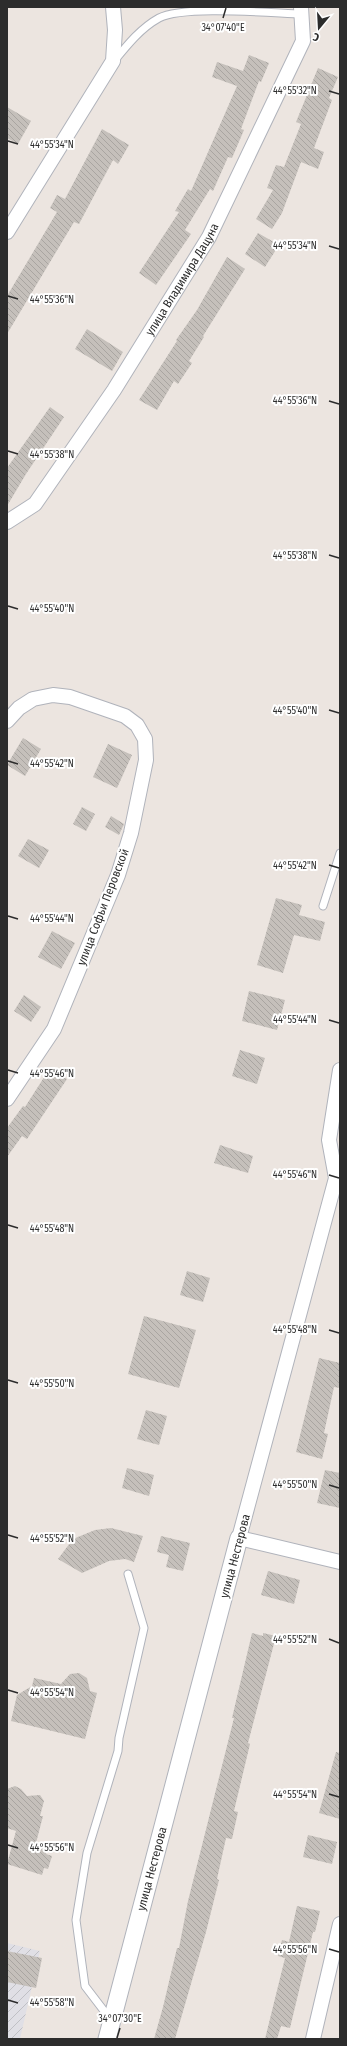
<svg xmlns="http://www.w3.org/2000/svg" width="347" height="2046" viewBox="0 0 347 2046" font-family="'Fira Sans Condensed',sans-serif">
	<style>
		.industrial { fill: url(#industrial-furrows) }
		.building { fill: url(#building-back-hatch) }
		.lines { fill: none; stroke-linecap: round; stroke-linejoin: round }
		.service-casing { stroke: #b0b3bb; stroke-width: 9 }
		.minor-casing { stroke: #b0b3bb; stroke-width: 16 }
		.tertiary-casing { stroke: #b0b3bb; stroke-width: 19 }
		.service { stroke: #fff; stroke-width: 7 }
		.minor { stroke: #fff; stroke-width: 14 }
		.tertiary { stroke: #fff; stroke-width: 17 }
		.ticks { fill: none; stroke: #2c2c2c; stroke-width: 1.5 }
		.labels { text-anchor: middle; dominant-baseline: central; stroke-width: 4; stroke-linejoin: round; paint-order: stroke }
		.street-label { font-size: 12px; fill: #2c2c2c; stroke: #fff }
		.ticks-label { font-size: 10px; text-anchor: middle; fill: #2c2c2c; stroke: #fff; stroke-width: 4; stroke-linejoin: round; paint-order: stroke }
	</style>
	<defs>
		<pattern id="industrial-furrows" width="10" height="10" patternUnits="userSpaceOnUse"><rect width="10" height="10" fill="#e0dfe5"/><path d="M-1 1l2-2M0 10L10 0M9 11l2-2" fill="none" stroke="#c0c0c5"/></pattern>
		<pattern id="building-back-hatch" width="6" height="6" patternUnits="userSpaceOnUse"><rect width="6" height="6" fill="#c5c0bb"/><path d="M-1 5l2 2M0 0l6 6M5-1l2 2" fill="none" stroke="#a9a5a1"/></pattern>
	</defs>
	<rect width="100%" height="100%" fill="#ece5e0"/>
	<!-- industrial -->
	<path class="industrial" d="M7 1943 40 1951 20 2039H7Z"/>
	<!-- building -->
	<path class="building" d="M249 55 269 63 261 82 259 81 241 129 244 130 232 158 228 157 213 191 210 189 185 230 191 234 156 285 139 273 179 212 175 211 188 189 191 191 237 86 212 77 217 62 243 71Z
		M318 68 338 77 329 98 332 100 314 148 324 152 318 169 301 162 282 213 272 229 256 219 273 190 267 188 276 165 284 167 301 124 296 122Z
		M7 107 31 121 18 144 7 138Z
		M102 129 129 145 118 164 113 160 79 224 74 222 7 334V296L57 212 50 208 57 195 65 199Z
		M258 233 279 245 265 267 245 254Z
		M227 257 245 269 203 336 204 337 189 361 192 363 178 384 174 381 157 410 139 400 177 341 176 340 197 310Z
		M87 329 123 352 112 371 75 349Z
		M50 407 64 417 26 474 7 506V468Z
		M23 738 41 749 25 776 7 765Z
		M108 744 132 755 117 788 93 777Z
		M82 807 95 814 86 831 73 824Z
		M111 816 124 824 119 835 105 827Z
		M28 839 49 850 39 868 18 856Z
		M276 898 302 905 299 915 325 922 320 941 294 935 283 973 257 965Z
		M52 931 75 943 61 969 38 957Z
		M249 991 285 1000 277 1030 242 1021Z
		M24 995 41 1007 31 1022 14 1011Z
		M240 1050 265 1058 257 1084 232 1076Z
		M50 1068 67 1079 27 1139 22 1136 7 1157V1128L23 1106 25 1107Z
		M220 1145 253 1156 248 1173 214 1163Z
		M187 1271 210 1278 203 1302 180 1295Z
		M144 1316 196 1330 179 1388 128 1374Z
		M319 1358 340 1363V1388L334 1387 324 1433 328 1434 322 1459 296 1452Z
		M146 1410 167 1416 159 1445 137 1439Z
		M127 1468 154 1475 149 1496 122 1488Z
		M325 1470 340 1473V1508L317 1503Z
		M111 1528 143 1536 134 1562 125 1559 109 1561 82 1573 58 1559 73 1539 95 1530Z
		M161 1536 190 1543 183 1571 166 1567 169 1555 157 1552Z
		M268 1571 300 1580 294 1604 261 1595Z
		M252 1633 263 1636V1633L276 1636 248 1743 250 1744 234 1811 238 1812 232 1839 226 1838 217 1879 219 1880 206 1932 175 2039H154L163 2007 177 1948H179L188 1901 234 1718H232Z
		M79 1673 87 1678 90 1691 97 1693 85 1739 11 1721 17 1695 32 1686 34 1678 61 1684 70 1674Z
		M336 1752 340 1753V1819L319 1813Z
		M15 1786 21 1789 27 1796 40 1795 44 1801 40 1816H43L36 1843 48 1847 46 1854 52 1856 48 1869 44 1868 42 1875 7 1864 16 1831 7 1828V1789Z
		M308 1835 337 1842 332 1864 303 1857Z
		M297 1906 320 1911 315 1932H313L290 2028 281 2026 277 2039H265L285 1958 278 1956 282 1940 289 1942Z
		M7 1951 42 1958 36 1988 7 1982Z"/>
	<g class="lines">
		<!-- service casing -->
		<g class="service-casing">
			<path id="service" d="M115 60C128 44 141 28 159 18 183 5 271 13 302 14
				M323 906 340 853
				M111 2020 85 1986 76 1920 87 1853 118 1751 119 1738 144 1628 128 1574"/>
		</g>
		<!-- minor casing -->
		<g class="minor-casing">
			<g id="minor">
				<path d="M7 232 113 61 115 30 113 7"/>
				<path id="s1" d="M7 522 35 504 114 390 209 237 303 41 301 7"/>
				<path d="M7 721 19 708 33 699 53 695 70 697 125 716 137 725 145 739 146 760 131 833 118 875 54 1029 7 1099"/>
				<path d="M340 1070 329 1140 336 1178 239 1538 340 1562"/>
				<path d="M313 2039 340 1924"/>
			</g>
		</g>
		<!-- tertiary casing -->
		<g class="tertiary-casing">
			<g id="tertiary">
				<path id="s2" d="M107 2039 239 1538"/>
			</g>
		</g>
		<!-- service -->
		<use href="#service" class="service"/>
		<!-- minor -->
		<use href="#minor" class="minor"/>
		<!-- tertiary -->
		<use href="#tertiary" class="tertiary"/>
	</g>
	<!-- ticks -->
	<path class="ticks" d="M223 18 226 8M329 91 339 94M8 141 18 144M329 246 339 249M8 296 18 299M329 401 339 404M8 451 18 454M329 555 339 558M8 606 18 609M329 710 339 713M8 761 18 764M329 865 339 868M8 916 18 919M329 1020 339 1023M8 1070 18 1073M329 1175 339 1178M8 1225 18 1228M329 1330 339 1333M8 1380 18 1383M329 1485 339 1488M8 1535 18 1538M329 1639 339 1643M8 1690 18 1693M329 1794 339 1797M8 1845 18 1848M329 1949 339 1952M8 2000 18 2003M117 2038 120 2028"/>
	<g class="labels">
		<!-- street labels -->
		<g class="street-label">
			<text stroke="none"><textPath href="#s1" startOffset="302">улица Владимира Дацуна</textPath></text>
			<text transform="translate(103 907) rotate(-69)">улица Софьи Перовской</text>
			<text transform="translate(235 1556) rotate(-75)">улица Нестерова</text>
			<text stroke="none"><textPath href="#s2" startOffset="176">улица Нестерова</textPath></text>
		</g>
	</g>
	<g class="ticks-label">
		<text x="223" y="31">34°07'40"E</text>
		<text x="295" y="94">44°55'32"N</text>
		<text x="52" y="148">44°55'34"N</text>
		<text x="295" y="249">44°55'34"N</text>
		<text x="52" y="303">44°55'36"N</text>
		<text x="295" y="404">44°55'36"N</text>
		<text x="52" y="458">44°55'38"N</text>
		<text x="295" y="559">44°55'38"N</text>
		<text x="52" y="612">44°55'40"N</text>
		<text x="295" y="714">44°55'40"N</text>
		<text x="52" y="767">44°55'42"N</text>
		<text x="295" y="869">44°55'42"N</text>
		<text x="52" y="922">44°55'44"N</text>
		<text x="295" y="1023">44°55'44"N</text>
		<text x="52" y="1077">44°55'46"N</text>
		<text x="295" y="1178">44°55'46"N</text>
		<text x="52" y="1232">44°55'48"N</text>
		<text x="295" y="1333">44°55'48"N</text>
		<text x="52" y="1387">44°55'50"N</text>
		<text x="295" y="1488">44°55'50"N</text>
		<text x="52" y="1542">44°55'52"N</text>
		<text x="295" y="1643">44°55'52"N</text>
		<text x="52" y="1696">44°55'54"N</text>
		<text x="295" y="1798">44°55'54"N</text>
		<text x="52" y="1851">44°55'56"N</text>
		<text x="295" y="1953">44°55'56"N</text>
		<text x="52" y="2006">44°55'58"N</text>
		<text x="120" y="2022">34°07'30"E</text>
	</g>
	<!-- border -->
	<rect width="347" height="2046" fill="none" stroke="#2c2c2c" stroke-width="16"/>
	<!-- north arrow -->
	<g transform="translate(319 28) rotate(198)" stroke="#ffffff" stroke-width="3" paint-order="stroke">
	<path d="M0-3L7 15L0 10L-7 15Z" fill="#2c2c2c"/>
	<text y="-6" font-size="11" font-weight="bold" text-anchor="middle" fill="#2c2c2c">С</text>
	</g>
</svg>
